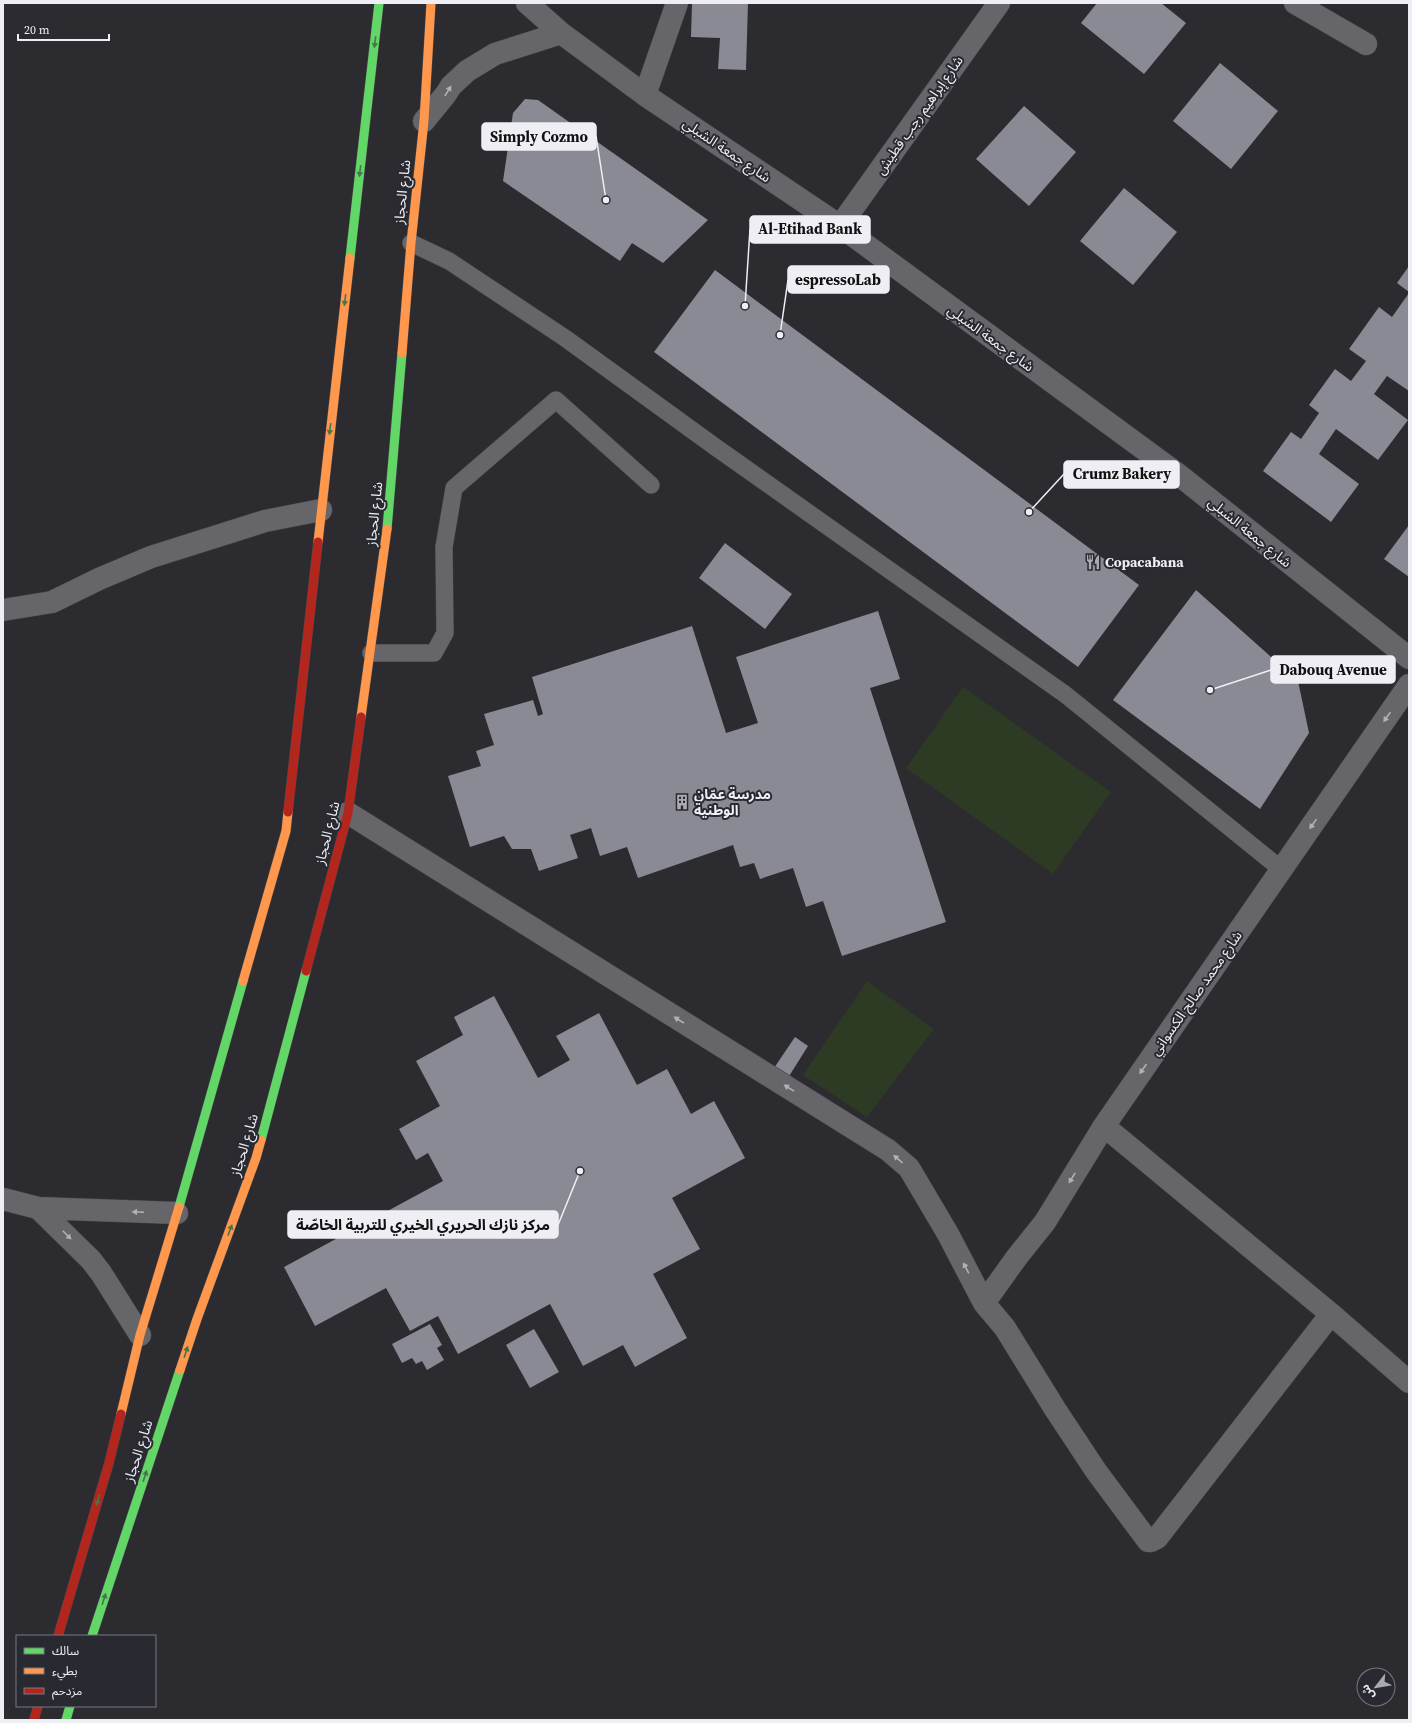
<svg xmlns="http://www.w3.org/2000/svg" width="1412" height="1723" viewBox="0 0 1412 1723" font-family="'Source Serif 4','Noto Sans Arabic',serif">
	<style>
		.green { fill: #2e3b24 }
		.building { fill: #8a8a94 }
		.lines { fill: none; stroke-linecap: round; stroke-linejoin: round }
		.lane-casing { stroke: #48484c; stroke-width: 18 }
		.street-casing { stroke: #48484c; stroke-width: 23 }
		.fast-casing { stroke: #48484c; stroke-width: 10 }
		.slow-casing { stroke: #48484c; stroke-width: 10 }
		.jam-casing { stroke: #48484c; stroke-width: 10 }
		.lane { stroke: #66666a; stroke-width: 17 }
		.street { stroke: #66666a; stroke-width: 22 }
		.fast { stroke: #63d668; stroke-width: 9 }
		.slow { stroke: #ff974d; stroke-width: 9 }
		.jam { stroke: #b3261e; stroke-width: 9 }
		.oneway { fill: #43774a }
		.oneway2 { fill: #b1b1b6 }
		.labels { text-anchor: middle; dominant-baseline: central; stroke-width: 4; stroke-linejoin: round; paint-order: stroke }
		.street-label { font-size: 14px; fill: #eeeef4; stroke: #292932 }
		.poi-label { font-size: 14px; font-weight: bold; fill: #eeeef4; stroke: #292932; text-anchor: start }
		.leader { fill: none; stroke: #eeeef4; stroke-width: 1.5 }
		.callout-dot { fill: #eeeef4; stroke: #292932; stroke-width: 1.5 }
		.callout { fill: #eeeef4; stroke: #eeeef4; stroke-width: 1.5 }
		.callout-label { font-size: 15px; text-anchor: middle; font-weight: bold; fill: #111 }
	</style>
	<rect width="100%" height="100%" fill="#2b2b30"/>
	<!-- green -->
	<path class="green" d="M963 687 1111 792 1053 874 906 768Z
		M867 981 934 1029 867 1117 803 1075Z"/>
	<!-- building -->
	<path class="building" d="M692 3H748L746 70 718 69 720 38 691 37Z
		M1097 3H1161L1186 23 1144 74 1081 23Z
		M1220 63 1278 111 1231 169 1173 121Z
		M525 99 538 100 708 220 663 263 632 243 620 261 503 181 513 113Z
		M1024 106 1076 152 1029 206 976 159Z
		M1124 188 1177 232 1133 285 1080 241Z
		M1409 266V292L1397 283Z
		M715 270 1139 585 1078 667 654 352Z
		M1409 293V391L1387 376 1374 394 1408 420 1378 460 1336 429 1319 454 1359 484 1331 522 1263 471 1291 432 1301 439 1319 413 1309 405 1335 369 1351 381 1366 361 1349 349 1379 307 1392 317Z
		M1409 525V577L1384 559Z
		M725 543 792 594 765 629 699 578Z
		M1196 590 1298 681 1309 733 1260 809 1113 700Z
		M878 611 900 679 870 688 946 922 842 956 823 901 806 907 793 868 760 879 754 863 740 867 733 845 638 878 627 847 600 856 591 828 570 835 578 858 539 871 531 849H512L504 836 470 847 448 776 481 766 476 751 494 745 484 714 533 700 538 716 543 714 532 677 692 626 726 733 758 723 736 657Z
		M494 996 538 1078 570 1060 556 1036 599 1013 637 1085 667 1069 691 1114 714 1101 745 1158 672 1198 700 1249 653 1274 687 1338 635 1367 623 1345 583 1366 550 1304 458 1354 438 1316 410 1331 386 1288 315 1326 284 1267 443 1181 428 1153 416 1160 399 1129 440 1106 416 1061 463 1035 454 1017Z
		M795 1037 808 1046 786 1081 772 1071Z
		M430 1324 442 1345 437 1348 444 1360 427 1370 422 1361 416 1364 412 1358 402 1363 392 1344Z
		M534 1329 559 1372 530 1388 506 1345Z"/>
	<g class="lines">
		<!-- lane casing -->
		<g class="lane-casing">
			<path id="lane" d="M411 243 449 261 565 338 714 446 1066 695 1281 869
				M371 653H434L445 633 444 547 454 488 556 400 651 485"/>
		</g>
		<!-- street casing -->
		<g class="street-casing">
			<path id="street" d="M527 3 561 33 645 95 840 226 1179 475 1409 658
				M1295 3 1366 44
				M645 95 677 3
				M424 121 446 94 451 86 467 71 495 54 561 33
				M840 226 999 3
				M3 610 52 602 99 579 151 557 265 521 321 510
				M348 813 888 1150 909 1168 948 1234 984 1303 1005 1328 1055 1409 1096 1471 1148 1541H1151L1157 1538 1331 1314
				M1104 1126 1331 1314 1409 1382
				M3 1199 38 1208 177 1213
				M38 1208 91 1260 101 1273 140 1335
				M984 1303 1017 1257 1045 1222 1104 1126 1409 685"/>
		</g>
		<!-- fast casing -->
		<g class="fast-casing">
			<path id="fast" d="M350 258 379 3
				M387 529 402 353
				M261 1140 306 971
				M179 1207 243 981
				M92 1636 180 1370
				M66 1720 70 1706"/>
		</g>
		<!-- slow casing -->
		<g class="slow-casing">
			<path id="slow" d="M402 353 411 243 424 121 431 3
				M318 542 350 258
				M361 717 387 529
				M243 981 286 831 288 812
				M180 1370 197 1319 256 1158 261 1140
				M121 1414 140 1335 179 1207"/>
		</g>
		<!-- jam casing -->
		<g class="jam-casing">
			<path id="jam" d="M288 812 318 542
				M306 971 348 813 361 717
				M58 1636 109 1463 121 1414
				M34 1720 38 1706"/>
		</g>
		<!-- lane -->
		<use href="#lane" class="lane"/>
		<!-- street -->
		<use href="#street" class="street"/>
		<!-- fast -->
		<use href="#fast" class="fast"/>
		<!-- slow -->
		<use href="#slow" class="slow"/>
		<!-- jam -->
		<use href="#jam" class="jam"/>
	</g>
	<!-- one-way arrows -->
	<defs><path id="oneway-solid" d="M-6-.8H1V-3.2L6.5 0L1 3.2V.8H-6Z"/></defs>
	<g class="oneway">
		<use href="#oneway-solid" transform="translate(375 42) rotate(97)"/>
		<use href="#oneway-solid" transform="translate(360 171) rotate(97)"/>
		<use href="#oneway-solid" transform="translate(345 300) rotate(97)"/>
		<use href="#oneway-solid" transform="translate(330 429) rotate(97)"/>
		<use href="#oneway-solid" transform="translate(230 1230) rotate(-70)"/>
		<use href="#oneway-solid" transform="translate(186 1352) rotate(-72)"/>
		<use href="#oneway-solid" transform="translate(145 1476) rotate(-72)"/>
		<use href="#oneway-solid" transform="translate(98 1500) rotate(106)"/>
		<use href="#oneway-solid" transform="translate(104 1599) rotate(-72)"/>
	</g>
	<g class="oneway2">
		<use href="#oneway-solid" transform="translate(448 91) rotate(-58)"/>
		<use href="#oneway-solid" transform="translate(1387 717) rotate(125)"/>
		<use href="#oneway-solid" transform="translate(1313 824) rotate(125)"/>
		<use href="#oneway-solid" transform="translate(679 1020) rotate(-148)"/>
		<use href="#oneway-solid" transform="translate(1143 1069) rotate(125)"/>
		<use href="#oneway-solid" transform="translate(789 1088) rotate(-148)"/>
		<use href="#oneway-solid" transform="translate(898 1159) rotate(-140)"/>
		<use href="#oneway-solid" transform="translate(1072 1178) rotate(121)"/>
		<use href="#oneway-solid" transform="translate(138 1212) rotate(-177)"/>
		<use href="#oneway-solid" transform="translate(67 1235) rotate(45)"/>
		<use href="#oneway-solid" transform="translate(966 1268) rotate(-118)"/>
	</g>
	<!-- icons -->
	<defs>
		<g id="restaurant-bare" transform="scale(1.2)"><path d="M-5-6h1v4h1v-4h1v4h1v-4h1v5L-1.5 .5V6h-2V.5L-5-1ZM5-6V6H3V1.5H1.5Q1.5-4 5-6Z" fill="#aaaaaf" stroke="#292932" stroke-width="2.5" paint-order="stroke"/></g>
		<g id="building-bare" transform="scale(1.2)"><path d="M-4-6H4V6H1V3H-1V6H-4ZM-2.5-4.3h1.7v1.8h-1.7ZM.8-4.3h1.7v1.8H.8ZM-2.5-1h1.7V.8h-1.7ZM.8-1h1.7V.8H.8Z" fill="#aaaaaf" stroke="#292932" stroke-width="2.5" paint-order="stroke"/></g>
	</defs>
	<g fill-rule="evenodd">
		<use href="#restaurant-bare" x="1093" y="562"/>
		<use href="#building-bare" x="682" y="802"/>
	</g>
	<g class="labels">
		<!-- street labels -->
		<g class="street-label">
			<text transform="translate(919 115) rotate(-55)">شارع إبراهيم رجب قطيش</text>
			<text transform="translate(727 150) rotate(34)">شارع جمعة الشبلي</text>
			<text transform="translate(402 192) rotate(-84)">شارع الحجاز</text>
			<text transform="translate(991 338) rotate(36)">شارع جمعة الشبلي</text>
			<text transform="translate(374 514) rotate(-84)">شارع الحجاز</text>
			<text transform="translate(1250 532) rotate(39)">شارع جمعة الشبلي</text>
			<text transform="translate(327 833) rotate(-76)">شارع الحجاز</text>
			<text transform="translate(1196 993) rotate(-55)">شارع محمد صالح الكسواني</text>
			<text transform="translate(244 1145) rotate(-73)">شارع الحجاز</text>
			<text transform="translate(138 1451) rotate(-72)">شارع الحجاز</text>
		</g>
		<!-- poi labels -->
		<g class="poi-label">
			<text x="1105" y="562">Copacabana</text>
			<text x="694" y="794">مدرسة عمّان<tspan x="694" dy="16">الوطنية</tspan></text>
		</g>
	</g>
	<!-- callouts -->
	<path class="leader" d="M606 200L596 136M745 306L750 229M780 335L788 280M1029 512L1064 474M1210 690L1271 670M580 1171L558 1225"/>
	<g class="callout-dot">
		<circle cx="606" cy="200" r="4"/>
		<circle cx="745" cy="306" r="4"/>
		<circle cx="780" cy="335" r="4"/>
		<circle cx="1029" cy="512" r="4"/>
		<circle cx="1210" cy="690" r="4"/>
		<circle cx="580" cy="1171" r="4"/>
	</g>
	<g class="callout">
		<rect x="482" y="123" width="114" height="27" rx="4"/>
		<rect x="750" y="216" width="120" height="27" rx="4"/>
		<rect x="788" y="266" width="101" height="27" rx="4"/>
		<rect x="1064" y="461" width="115" height="27" rx="4"/>
		<rect x="1271" y="656" width="124" height="27" rx="4"/>
		<rect x="288" y="1211" width="270" height="27" rx="4"/>
	</g>
	<g class="callout-label">
		<text x="539" y="142">Simply Cozmo</text>
		<text x="810" y="234">Al-Etihad Bank</text>
		<text x="838" y="285">espressoLab</text>
		<text x="1122" y="479">Crumz Bakery</text>
		<text x="1333" y="675">Dabouq Avenue</text>
		<text x="423" y="1230">مركز نازك الحريري الخيري للتربية الخاصّة</text>
	</g>
	<!-- border -->
	<rect width="1412" height="1723" fill="none" stroke="#eeeef4" stroke-width="8"/>
	<!-- legend -->
	<rect x="16" y="1635" width="140" height="72" fill="#292932" stroke="#787880"/>
	<rect x="24" y="1648" width="20" height="6" fill="#63d668" stroke="#787880"/>
	<text x="52" y="1655" font-size="12" fill="#eeeef4">سالك</text>
	<rect x="24" y="1668" width="20" height="6" fill="#ff974d" stroke="#787880"/>
	<text x="52" y="1675" font-size="12" fill="#eeeef4">بطيء</text>
	<rect x="24" y="1688" width="20" height="6" fill="#b3261e" stroke="#787880"/>
	<text x="52" y="1695" font-size="12" fill="#eeeef4">مزدحم</text>
	<!-- north arrow -->
	<g transform="translate(1376 1687) rotate(239)"><circle r="19" fill="#292932" stroke="#787880"/>
	<path d="M0-3L7 15L0 10L-7 15Z" fill="#aaaaaf"/>
	<text y="-6" font-size="11" font-weight="bold" text-anchor="middle" fill="#eeeef4">ش</text>
	</g>
	<!-- scale -->
	<path d="M18 34v6h91v-6" fill="none" stroke="#eeeef4" stroke-width="2"/>
	<text x="24" y="34" font-size="12" fill="#eeeef4" stroke="#292932" stroke-width="3" paint-order="stroke">20 m</text>
</svg>
